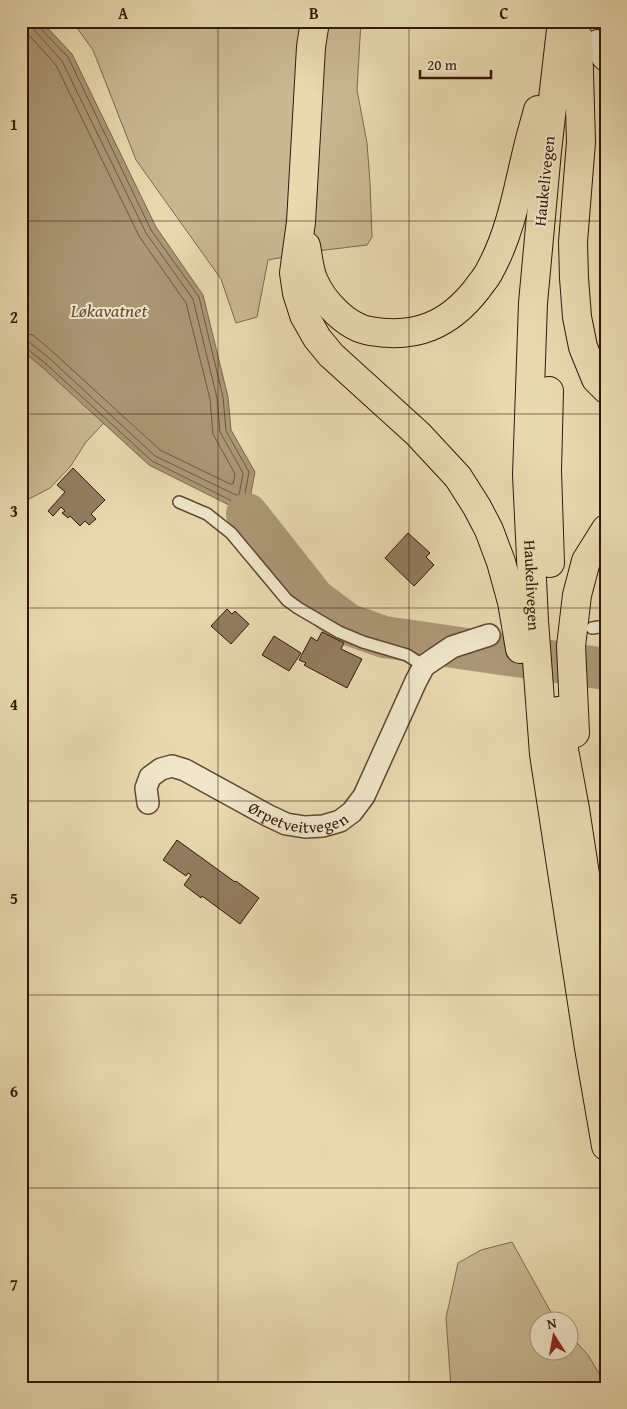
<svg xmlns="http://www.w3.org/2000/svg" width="627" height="1409" viewBox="0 0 627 1409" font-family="'Gentium Book Plus',serif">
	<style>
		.green { fill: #c9b893; stroke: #7e684e }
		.water { fill: #ab9776; stroke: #7b644a }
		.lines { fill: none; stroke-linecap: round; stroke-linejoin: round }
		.shore { stroke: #70573f; stroke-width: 1 }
		.river { stroke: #ab9776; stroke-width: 42 }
		.building { fill: #927c5f; stroke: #341708 }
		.service-casing { stroke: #614832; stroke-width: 14 }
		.minor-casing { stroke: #614832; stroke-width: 24 }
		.secondary-casing { stroke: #341708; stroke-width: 30 }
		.trunk-casing { stroke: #341708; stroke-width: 30 }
		.service { stroke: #f0e6cb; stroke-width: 11 }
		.minor { stroke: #f0e6cb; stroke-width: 21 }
		.secondary { stroke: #f0e6cb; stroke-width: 28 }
		.trunk { stroke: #e8d9af; stroke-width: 28 }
		.grid { fill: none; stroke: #341708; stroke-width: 1; stroke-opacity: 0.55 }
		.labels { text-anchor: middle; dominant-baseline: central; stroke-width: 4; stroke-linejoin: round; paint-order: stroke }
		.street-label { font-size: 16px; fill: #341708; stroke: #f0e6cb }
		.water-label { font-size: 18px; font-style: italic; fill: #644a34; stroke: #f0e6cb }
		.neatline { fill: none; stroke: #341708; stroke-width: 2 }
		.grid-label { font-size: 16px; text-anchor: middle; font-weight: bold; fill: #341708 }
	</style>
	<rect width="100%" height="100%" fill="#e8d9af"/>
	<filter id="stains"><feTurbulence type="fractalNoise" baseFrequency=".004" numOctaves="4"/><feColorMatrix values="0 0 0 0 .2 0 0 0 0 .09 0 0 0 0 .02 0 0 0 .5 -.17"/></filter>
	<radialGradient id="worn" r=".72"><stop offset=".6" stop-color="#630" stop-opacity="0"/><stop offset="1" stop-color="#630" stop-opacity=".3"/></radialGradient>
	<!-- green -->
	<path class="green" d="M72 21H361L357 90 367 143 370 182 372 237 367 245 317 251 268 260 257 317 236 323 221 279 136 160 93 50Z
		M21 342 118 408 86 442 70 467 50 488 27 500 28 489 21 480Z
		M512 1242 553 1316 557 1321 540 1322V1352H570V1335L588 1355 606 1385V1388H451L446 1318 458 1263 481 1250Z"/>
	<!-- water -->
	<path class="water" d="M21 21H41L72 54 156 227 203 295 228 397 231 430 255 472 247 514 149 465 42 367 21 350Z"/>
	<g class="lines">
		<!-- shore -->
		<path class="shore" d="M21 333 33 335 54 353 160 450 230 484H233L235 474 213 434 210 399 186 303 139 236 56 65 28 34 25 29 24 21
			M21 340 29 342 49 358 155 456 236 495H239L243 473 220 432 217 398 193 299 146 233 62 61 35 31 32 26V21
			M21 346 26 348 45 363 152 461 240 505 243 504 249 472 226 431 223 397 199 297 151 230 68 57 39 27 38 21"/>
		<!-- river -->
		<path class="river" d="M247 514 314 599 347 624 384 637 606 669"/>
	</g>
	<!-- building -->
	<path class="building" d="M73 468 105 500 91 514 96 519 89 525 85 521 80 526 70 516 68 518 62 513 65 511 61 507 53 516 48 511 65 492 57 485Z
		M408 533 430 553 426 557 434 565 414 586 385 558Z
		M227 609 232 614 235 611 249 624 231 644 211 626Z
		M322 632 344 643 341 649 362 659 347 688 304 665 306 663 299 660 311 637 317 641Z
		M274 636 301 653 289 671 262 655Z
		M177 840 235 882 236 881 259 898 240 924 202 896 201 898 184 885 191 875 188 873 186 876 163 860Z"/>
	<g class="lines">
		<!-- service casing -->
		<g class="service-casing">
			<path id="service" d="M179 502 207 514 231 533 287 600 298 608 339 632 363 642 407 655 424 666
				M592 628 606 626"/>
		</g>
		<!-- minor casing -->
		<g class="minor-casing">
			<g id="minor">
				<path id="s1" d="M148 803 146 788 150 777 161 769 172 766 185 770 267 815 286 824 305 827 323 826 340 821 352 812 364 796 416 681 424 666 452 647 489 635"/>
			</g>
		</g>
		<!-- secondary casing -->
		<g class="secondary-casing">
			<path id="secondary" d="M598 44 606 57"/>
		</g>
		<!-- trunk casing -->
		<g class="trunk-casing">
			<g id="trunk">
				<path d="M315 21 311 47 301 222 294 273 297 293 304 315 317 338 331 355 418 434 458 477 477 507 489 530 501 562 512 602 520 649"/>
				<path id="s2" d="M562 21 547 151 533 303 527 475 534 621 544 754 589 1048 606 1146"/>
				<path d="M578 37 581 142 573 242 574 278 577 317 583 347 596 379 606 389"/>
				<path d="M306 246C308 256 309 269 313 279 322 301 346 327 370 331 416 339 449 325 477 289 481 283 487 277 490 270 511 232 518 188 528 147 531 134 535 122 538 110"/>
				<path d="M549 391 547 471 550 563"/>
				<path d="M559 711 562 739 575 809 606 1011"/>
				<path d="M575 733 571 646 577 595 586 561 606 529"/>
			</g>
		</g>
		<!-- service -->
		<use href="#service" class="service"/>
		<!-- minor -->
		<use href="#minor" class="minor"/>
		<!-- secondary -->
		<use href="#secondary" class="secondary"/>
		<!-- trunk -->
		<use href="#trunk" class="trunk"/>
	</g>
	<!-- grid -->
	<path class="grid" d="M218 21V1388M409 21V1388M21 221H606M21 414H606M21 608H606M21 801H606M21 995H606M21 1188H606"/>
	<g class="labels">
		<!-- street labels -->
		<g class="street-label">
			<text transform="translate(544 181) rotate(-84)">Haukelivegen</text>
			<text stroke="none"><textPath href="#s2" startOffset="566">Haukelivegen</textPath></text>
			<text stroke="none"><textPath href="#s1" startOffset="191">Ørpetveitvegen</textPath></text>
		</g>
		<!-- water labels -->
		<g class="water-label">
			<text x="109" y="310">Løkavatnet</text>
		</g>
	</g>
	<!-- margin -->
	<rect width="627" height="1409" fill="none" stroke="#e8d9af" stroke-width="55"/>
	<!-- north arrow -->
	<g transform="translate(554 1336) rotate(349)"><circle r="24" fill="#f0e6cb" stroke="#a5937d"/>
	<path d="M0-4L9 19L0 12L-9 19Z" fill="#8f2418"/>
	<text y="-8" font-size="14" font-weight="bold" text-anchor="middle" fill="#341708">N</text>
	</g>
	<!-- scale -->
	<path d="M420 70v8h71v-8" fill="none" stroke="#341708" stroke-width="2.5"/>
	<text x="427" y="70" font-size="15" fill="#341708" stroke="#f0e6cb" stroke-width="4" paint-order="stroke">20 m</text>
	<rect x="28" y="28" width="572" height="1354" class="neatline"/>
	<g class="grid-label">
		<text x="123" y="19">A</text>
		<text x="314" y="19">B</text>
		<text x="504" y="19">C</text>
		<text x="14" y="130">1</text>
		<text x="14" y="323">2</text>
		<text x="14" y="517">3</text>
		<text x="14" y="710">4</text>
		<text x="14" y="904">5</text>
		<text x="14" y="1097">6</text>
		<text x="14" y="1290">7</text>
	</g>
	<rect width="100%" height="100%" filter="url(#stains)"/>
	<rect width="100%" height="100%" fill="url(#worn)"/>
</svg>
